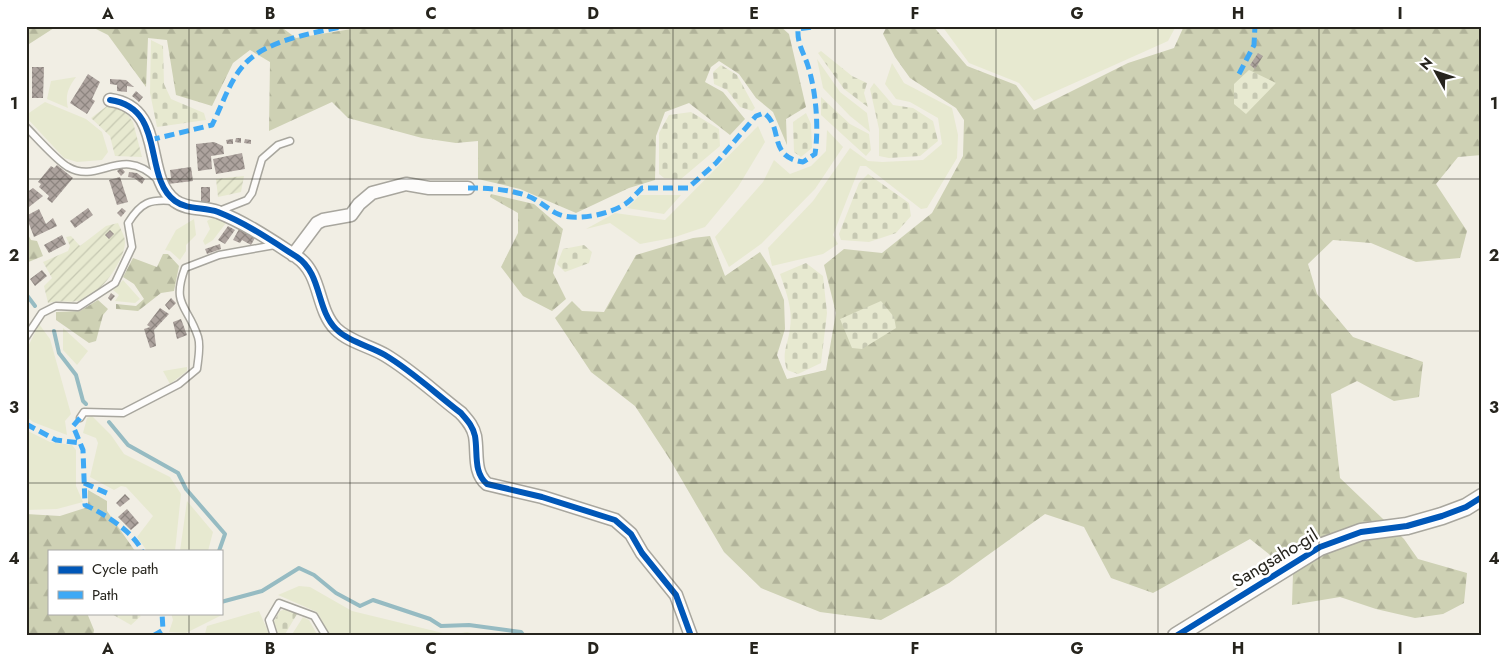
<svg xmlns="http://www.w3.org/2000/svg" width="1508" height="662" viewBox="0 0 1508 662" font-family="Jost,sans-serif">
	<style>
		.green { fill: #e7e9d0 }
		.forest { fill: url(#forest-firs) }
		.cemetery { fill: url(#cemetery-stones) }
		.garden { fill: url(#garden-furrows) }
		.lines { fill: none; stroke-linecap: round; stroke-linejoin: round }
		.stream { stroke: #96bbc2; stroke-width: 4 }
		.building { fill: url(#building-cross-hatch) }
		.service-casing { stroke: #a8a69e; stroke-width: 9 }
		.minor-casing { stroke: #a8a69e; stroke-width: 15 }
		.tertiary-casing { stroke: #a8a69e; stroke-width: 19 }
		.service { stroke: #fdfcfb; stroke-width: 6 }
		.minor { stroke: #fdfcfb; stroke-width: 12 }
		.tertiary { stroke: #fdfcfb; stroke-width: 16 }
		.quiet { stroke: #3fa9f5; stroke-width: 5; stroke-dasharray: 10 5; stroke-linecap: butt }
		.cycleway-casing { stroke: #fff; stroke-width: 9 }
		.cycleway { stroke: #0057b8; stroke-width: 6 }
		.grid { fill: none; stroke: #26241d; stroke-width: 1; stroke-opacity: 0.55 }
		.labels { text-anchor: middle; dominant-baseline: central; stroke-width: 5; stroke-linejoin: round; paint-order: stroke }
		.street-label { font-size: 18px; fill: #26241d; stroke: #fff }
		.neatline { fill: none; stroke: #26241d; stroke-width: 2 }
		.grid-label { font-size: 16px; text-anchor: middle; font-weight: bold; fill: #26241d }
	</style>
	<defs>
		<pattern id="forest-firs" width="22" height="20" patternUnits="userSpaceOnUse" patternTransform="scale(1.25)"><rect width="22" height="20" fill="#ced1b4"/><path d="M5 1l3.5 6h-7zM16 11l3.5 6h-7z" fill="#b1b39a"/></pattern>
		<pattern id="cemetery-stones" width="16" height="16" patternUnits="userSpaceOnUse" patternTransform="scale(1.25)"><rect width="16" height="16" fill="#e7e9d0"/><path d="M2 7V4a2 2 0 0 1 4 0v3zM10 15v-3a2 2 0 0 1 4 0v3z" fill="#c6c8b2"/></pattern>
		<pattern id="garden-furrows" width="10" height="10" patternUnits="userSpaceOnUse" patternTransform="scale(1.25)"><rect width="10" height="10" fill="#e7e9d0"/><path d="M-1 1l2-2M0 10L10 0M9 11l2-2" fill="none" stroke="#c6c8b2"/></pattern>
		<pattern id="building-cross-hatch" width="8" height="8" patternUnits="userSpaceOnUse" patternTransform="scale(1.25)"><rect width="8" height="8" fill="#ada39e"/><path d="M0 0l8 8M0 8l8-8" fill="none" stroke="#8d8580"/></pattern>
	</defs>
	<rect width="100%" height="100%" fill="#f1eee4"/>
	<!-- green -->
	<path class="green" d="M942 26H1176L1168 41 1034 101 1019 83 969 63Z
		M817 59 840 92 867 113 870 132 850 116 823 88Z
		M892 63 904 83 952 108 958 135 957 158 927 208 921 209 866 166H860L833 235 838 244 823 254 772 266 768 248 813 201 850 148 868 161 882 162 923 160 942 144 938 118 910 102 896 99 885 84Z
		M76 77C68 88 65 95 68 108L47 99 51 81Z
		M45 102 86 119 102 132 108 152 102 160 77 162 64 158 26 117V115Z
		M758 126 765 142 738 187 705 227 672 238 640 244 610 223 586 229 615 213 665 220Z
		M827 130 843 147 815 189 761 244 729 267 715 237 763 182 774 160 790 174 811 166 826 151Z
		M640 195H681L664 214 627 208Z
		M215 216 226 223 213 240 205 245 203 241 210 229 207 221Z
		M194 219 196 235 186 245V251L180 260 170 251 165 250 176 230Z
		M123 280 140 299 135 303 115 301 119 295 113 290Z
		M39 324 50 339 71 414 65 421 67 435 33 422 26 416V351Z
		M63 328 88 351 77 365 63 350Z
		M187 367V371L170 384 163 371Z
		M92 416 111 435 124 454 170 477 181 494 175 551H147L137 537 153 516 126 487 121 486 114 490 90 477 98 443 96 438 83 433 87 418Z
		M26 430 50 442 72 445 76 450V486L83 502 57 509 26 510Z
		M187 501 213 532 208 551H180Z
		M299 586 310 587 352 611 451 635 467 632 484 636H330L317 612 278 595Z
		M259 611 270 636 205 634 207 626Z
		M221 612 224 614 186 633 169 632 173 620 171 613Z
		M303 617 309 620 318 636H291Z"/>
	<!-- forest -->
	<path class="forest" d="M26 26H62L54 28 26 46Z
		M90 26H280L296 38 370 26H780L789 34 806 107 786 119 787 145 773 112 756 98 739 74 719 61 711 67 705 82 723 92 745 119 730 135 689 103 665 112 656 136 655 180 629 188 576 213 520 189 478 179V141L456 143 422 138 348 118 332 102 269 131 270 62 250 50 233 63 212 106 176 95 167 40 148 38 146 87 108 35Z
		M887 26H933L967 66 1016 85 1034 110 1128 63 1174 48 1184 26H1482V155L1458 157 1436 184 1467 231 1460 258 1416 262 1371 243 1333 240 1308 264 1317 294 1353 337 1423 362 1419 397 1394 401 1357 381 1331 394 1340 478 1404 539 1418 559 1467 573 1464 603 1443 614 1415 618 1376 609 1340 597 1292 605 1293 573 1250 539 1153 593 1111 578 1084 527 1045 514 949 583 881 620 820 612 761 588 724 552 669 458 635 406 591 372 555 318 572 301 582 311 604 312 636 255 693 238 710 236 725 276 760 252 771 269 784 300 785 329 777 355 787 379 826 370 836 313 824 265 844 249 882 253 932 213 963 156 964 120 956 108 910 78 895 57 883 34Z
		M491 194 534 204 563 229 553 273 566 299 552 311 523 296 501 267 518 233V213L490 197Z
		M26 231 31 240 37 241 43 256 26 263Z
		M163 254H168L179 266 174 291 161 293 138 311 116 309V304L136 306 144 299 134 284 123 277 133 258 157 267Z
		M98 300 108 309 103 315 96 341 89 343 56 320V312L80 311Z
		M88 490 107 501V511L135 551H49V613H87L94 630 93 636H26V514L60 516 88 507Z"/>
	<!-- cemetery -->
	<path class="cemetery" d="M151 40 163 46 164 84 171 99 204 113 206 120 157 127 150 93Z
		M821 51 852 76 867 83 864 93 868 107 844 89 818 53Z
		M721 65 737 75 755 108 752 111 740 107 727 90 714 84 713 72Z
		M1249 70 1276 83 1246 114 1234 104V84Z
		M874 83 893 105 913 108 933 121 938 141 920 156 889 158 879 156V129L870 89Z
		M821 97 850 124 869 134 871 150 866 156 821 115Z
		M691 112 719 129 720 146 681 179 664 178 659 174V133L669 115Z
		M806 113 811 124 812 148 801 157 794 152 793 122Z
		M868 174 909 203 911 216 896 233 869 242 841 240 839 234 859 183Z
		M584 245 592 252 589 263 565 272 557 264 563 249Z
		M806 263 823 276 827 313 821 363 798 374 787 370C781 352 788 346 790 328 793 308 786 292 780 274Z
		M881 301 894 317 896 328 862 349 852 348 840 319Z
		M286 609 297 614 284 636H278L274 621 280 611Z
		M110 613H136L141 616 131 625Z"/>
	<!-- garden -->
	<path class="garden" d="M107 106 126 112 133 122 142 157 115 156 110 136 91 118Z
		M244 176 241 192 218 197 216 179Z
		M118 223C120 228 125 236 125 242 125 261 98 298 79 301 67 303 61 300 48 303L44 286 52 278 43 262 68 251 70 246 66 237 71 236 80 246 106 226Z"/>
	<g class="lines">
		<!-- stream -->
		<path class="stream" d="M26 294 35 306
			M54 331 59 353 76 375 83 401 86 404
			M109 422 128 445 178 473 186 489 225 534 219 551
			M221 602 262 591 299 568 314 575 336 593 360 606 373 600 430 619 441 626 469 625 521 632 524 636"/>
	</g>
	<!-- building -->
	<path class="building" d="M1258 53 1263 56 1255 69 1250 65Z
		M32 67H44L43 98H32Z
		M88 74 100 82 92 99 95 101 87 114 70 103Z
		M110 79 126 80 134 87 127 86V92L117 91V85L110 84Z
		M136 91 143 97 139 102 132 96Z
		M236 138H241V143L235 142Z
		M233 139V144H227L226 140Z
		M245 139 251 140V144L244 143Z
		M214 142 223 146 224 154 211 156 212 169 198 171 196 144Z
		M242 153 245 169 216 174 213 159Z
		M57 165 73 178 52 203 47 199 49 196 39 187 41 184 38 182 51 166 54 168Z
		M121 167 125 172 121 176 117 171Z
		M191 167 193 181 168 184 167 178H171L170 170Z
		M129 172 137 173 145 179 142 184 134 178 128 177Z
		M120 177 128 202 117 205 109 180Z
		M201 187H210V202L201 203Z
		M33 188 43 196 29 207 26 205V193Z
		M88 208 93 215 75 228 70 221Z
		M122 208 126 211 121 217 117 213Z
		M39 209 46 224 53 218 57 226 34 237 26 216Z
		M228 226 235 230 225 244 218 240Z
		M239 229 255 238 251 245 242 240 240 243 233 240Z
		M110 230 114 234 109 239 105 235Z
		M62 235 66 244 49 253 44 245Z
		M220 244 221 249 207 254 205 249Z
		M42 270 47 276 35 286 30 279Z
		M111 293 115 296 111 301 108 298Z
		M171 298 176 303 169 310 165 305Z
		M160 308 169 314 154 330 156 346 150 348 144 329 150 327 147 325Z
		M181 319 187 335 177 339 173 322Z
		M125 494 130 499 120 507 116 503Z
		M127 509 139 523 131 530 118 517Z"/>
	<g class="lines">
		<!-- service casing -->
		<g class="service-casing">
			<path id="service" d="M26 127C36 137 57 161 68 167 99 185 121 144 157 179
				M219 211 247 200 252 193 262 159 278 145 290 141
				M26 337 42 313 56 306 78 307 115 283 132 247 128 223C141 202 150 199 173 201
				M80 418 84 412 123 413 179 384 197 369C198 360 201 346 198 337 188 305 171 306 185 268L219 255 275 245
				M274 636 269 620 279 603 314 616 326 636"/>
		</g>
		<!-- minor casing -->
		<g class="minor-casing">
			<path id="minor" d="M110 100C167 108 142 177 175 201 187 210 204 207 218 212 246 223 272 241 297 257 322 274 316 309 336 329 349 342 370 346 385 355 412 371 436 394 461 413 467 420 473 426 475 436 478 453 473 472 487 484L542 497 615 520 631 534 642 553 676 595 691 636
				M293 255 317 223 323 220 351 215 359 204 372 193 406 184 429 188H468"/>
		</g>
		<!-- tertiary casing -->
		<g class="tertiary-casing">
			<path id="tertiary" d="M1176 636 1320 547 1361 532 1407 526 1442 516 1466 507 1482 497"/>
		</g>
		<!-- service -->
		<use href="#service" class="service"/>
		<!-- minor -->
		<use href="#minor" class="minor"/>
		<!-- tertiary -->
		<use href="#tertiary" class="tertiary"/>
		<!-- quiet -->
		<path class="quiet" d="M1239 74 1254 45 1255 26
			M150 140 212 125C222 106 229 82 243 66 264 40 314 33 345 26
			M468 188C487 188 507 189 525 195 538 199 547 209 558 214 575 222 613 214 628 202 633 198 637 193 642 188H688L716 163 756 116 764 113C784 127 767 157 803 162L815 154C819 128 816 91 808 66 804 53 797 44 798 29L820 26
			M80 418 73 426 83 450 85 505C103 513 134 532 142 551
			M26 424 56 440 80 443
			M84 483 111 495
			M153 636 163 630 162 613"/>
		<!-- cycleway casing -->
		<g class="cycleway-casing">
			<path id="cycleway" d="M110 100C167 108 142 177 175 201 187 210 204 207 218 212 246 223 272 241 297 257 322 274 316 309 336 329 349 342 370 346 385 355 412 371 436 394 461 413 467 420 473 426 475 436 478 453 473 472 487 484L542 497 615 520 631 534 642 553 676 595 691 636
				M1176 636 1320 547 1361 532 1407 526 1442 516 1466 507 1482 497"/>
		</g>
		<!-- cycleway -->
		<use href="#cycleway" class="cycleway"/>
	</g>
	<!-- grid -->
	<path class="grid" d="M189 26V551M350 26V636M512 26V636M673 26V636M835 26V636M996 26V636M1158 26V636M1319 26V636M26 179H1482M26 331H1482M26 483H1482M189 613V636"/>
	<g class="labels">
		<!-- street labels -->
		<g class="street-label">
			<text transform="translate(1275 558) rotate(-31)">Sangsaho-gil</text>
		</g>
	</g>
	<!-- border -->
	<rect width="1508" height="662" fill="none" stroke="#ffffff" stroke-width="55"/>
	<!-- legend -->
	<rect x="48" y="550" width="175" height="65" fill="#ffffff" stroke="#a8a7a5"/>
	<rect x="58" y="566" width="25" height="8" fill="#0057b8" stroke="#a8a7a5"/>
	<text x="92" y="574" font-size="15" fill="#26241d">Cycle path</text>
	<rect x="58" y="591" width="25" height="8" fill="#3fa9f5" stroke="#a8a7a5"/>
	<text x="92" y="600" font-size="15" fill="#26241d">Path</text>
	<!-- north arrow -->
	<g transform="translate(1436 72) rotate(310)" stroke="#ffffff" stroke-width="4" paint-order="stroke">
	<path d="M0-4L9 19L0 12L-9 19Z" fill="#26241d"/>
	<text y="-8" font-size="14" font-weight="bold" text-anchor="middle" fill="#26241d">N</text>
	</g>
	<rect x="28" y="28" width="1452" height="606" class="neatline"/>
	<g class="grid-label">
		<text x="108" y="19">A</text>
		<text x="270" y="19">B</text>
		<text x="431" y="19">C</text>
		<text x="593" y="19">D</text>
		<text x="754" y="19">E</text>
		<text x="915" y="19">F</text>
		<text x="1077" y="19">G</text>
		<text x="1238" y="19">H</text>
		<text x="1400" y="19">I</text>
		<text x="14" y="109">1</text>
		<text x="1494" y="109">1</text>
		<text x="14" y="261">2</text>
		<text x="1494" y="261">2</text>
		<text x="14" y="413">3</text>
		<text x="1494" y="413">3</text>
		<text x="14" y="564">4</text>
		<text x="1494" y="564">4</text>
		<text x="108" y="654">A</text>
		<text x="270" y="654">B</text>
		<text x="431" y="654">C</text>
		<text x="593" y="654">D</text>
		<text x="754" y="654">E</text>
		<text x="915" y="654">F</text>
		<text x="1077" y="654">G</text>
		<text x="1238" y="654">H</text>
		<text x="1400" y="654">I</text>
	</g>
</svg>
